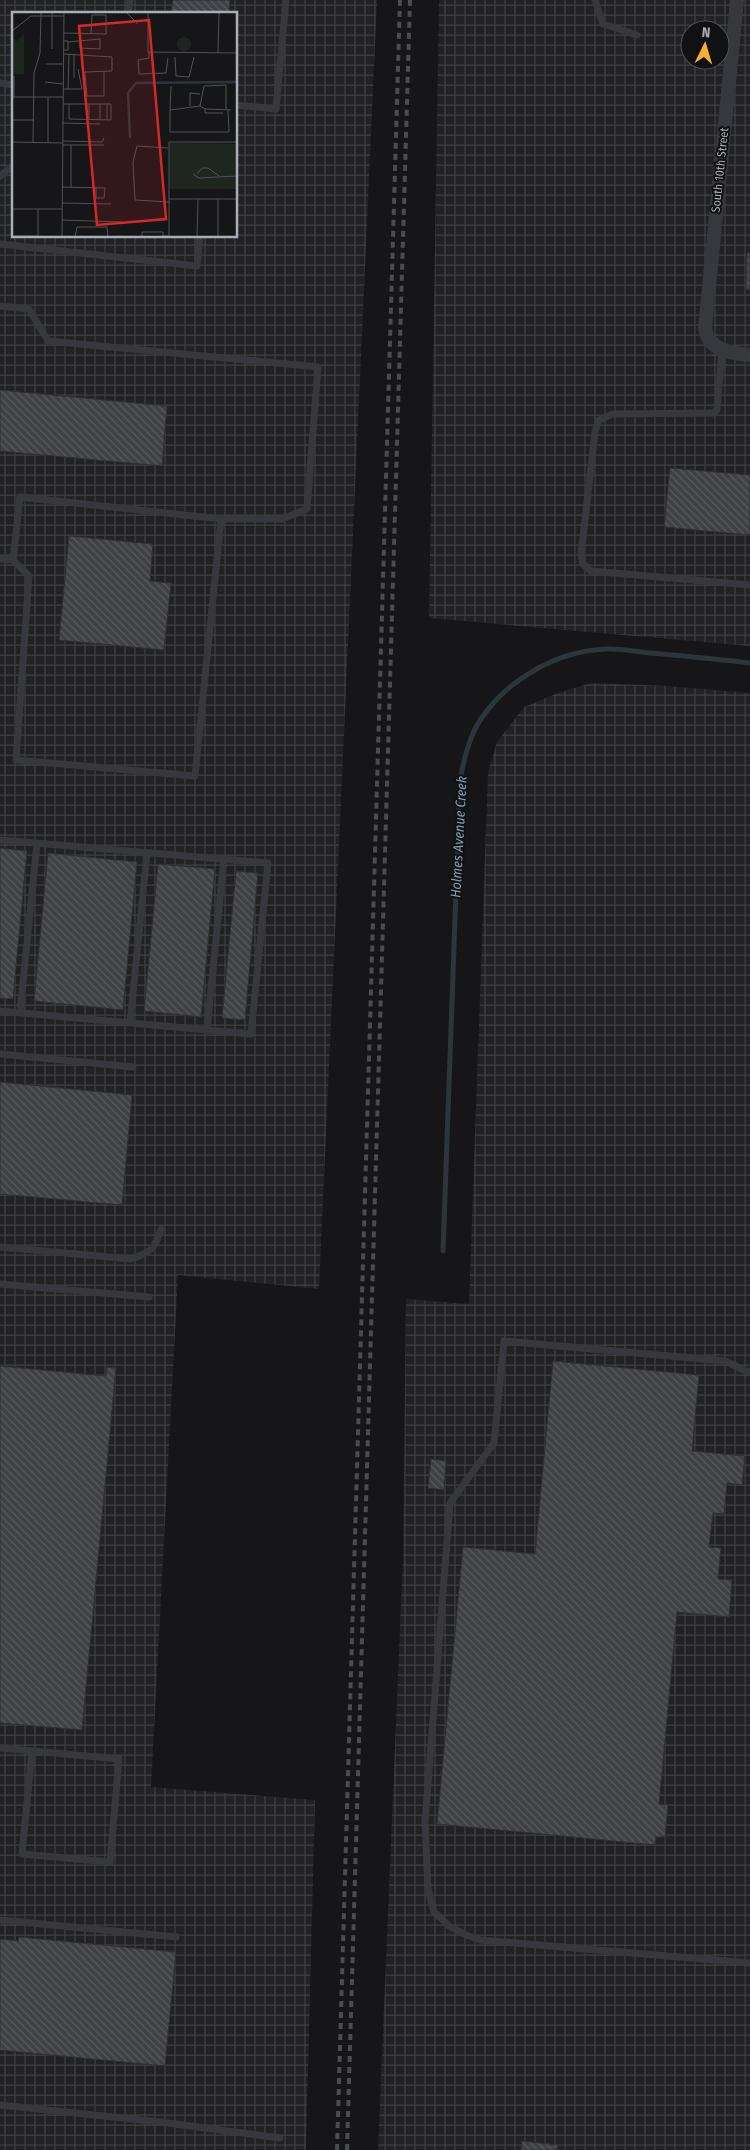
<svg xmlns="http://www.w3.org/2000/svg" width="750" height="2150" viewBox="0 0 750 2150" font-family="'Fira Sans Condensed',sans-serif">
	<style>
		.industrial { fill: url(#industrial-grid); fill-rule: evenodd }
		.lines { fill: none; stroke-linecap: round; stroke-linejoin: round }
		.stream { stroke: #2c353c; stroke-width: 5 }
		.building { fill: url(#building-back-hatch); stroke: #303034 }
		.lane { stroke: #37383d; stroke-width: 7 }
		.street { stroke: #37383d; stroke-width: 14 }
		.rail { stroke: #4a4c52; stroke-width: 4; stroke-dasharray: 6 5; stroke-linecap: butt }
		.labels { text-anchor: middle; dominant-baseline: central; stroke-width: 4; stroke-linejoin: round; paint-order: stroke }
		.street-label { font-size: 12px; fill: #a8adb8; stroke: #111113 }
		.water-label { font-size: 14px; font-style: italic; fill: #7f9bb3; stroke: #111113 }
		.inset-river { fill: none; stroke: #2c353c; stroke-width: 2.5 }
		.inset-road { fill: none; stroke: #505258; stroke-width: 1 }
		.view { fill: #d62828; fill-opacity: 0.15; stroke: #d62828; stroke-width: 2.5 }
		.inset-edge { fill: none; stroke: #a8adb8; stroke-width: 2.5 }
	</style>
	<defs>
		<pattern id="industrial-grid" width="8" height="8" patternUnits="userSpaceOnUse" patternTransform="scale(1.25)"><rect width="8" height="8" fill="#222225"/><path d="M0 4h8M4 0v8" fill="none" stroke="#3f3f43"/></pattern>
		<pattern id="building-back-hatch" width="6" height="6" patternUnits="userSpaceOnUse" patternTransform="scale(1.25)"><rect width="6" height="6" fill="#404145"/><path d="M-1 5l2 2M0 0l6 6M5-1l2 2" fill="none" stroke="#595a5e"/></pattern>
	</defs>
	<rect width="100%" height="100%" fill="#161618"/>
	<!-- industrial -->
	<path class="industrial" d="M0 0H377L319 1289 178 1275 151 1787 315 1800 306 2150H0ZM14 14H236V236H14Z
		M439 0H750V646L429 618ZM690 30H720V60H690Z
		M591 683 667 686 750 693V2150H378L403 1557 406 1299 469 1304 488 772 497 742 524 707 558 693Z"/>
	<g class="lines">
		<!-- stream -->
		<path class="stream" d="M443 1251 460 780C464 760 469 736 481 719 508 679 557 651 606 649 621 648 637 652 651 653 684 656 717 659 750 663"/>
	</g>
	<!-- building -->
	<path class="building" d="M173 0H230L229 14H171Z
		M747 253H750V290L746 289Z
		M0 390 167 406 162 466 0 451Z
		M670 468 750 475V535L664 527Z
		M69 536 153 544 150 581 171 583 164 650 59 640Z
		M0 848 27 851 13 999 0 998Z
		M48 853 137 862 123 1010 34 1001Z
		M158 864 215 869 201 1017 144 1011Z
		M236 871 258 873 245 1020 222 1018Z
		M0 1082 132 1095 122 1205 0 1194Z
		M553 1361 699 1375 692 1451 745 1456 742 1485 727 1483 724 1514 713 1513 709 1547 721 1548 718 1579 732 1580 729 1617 677 1612 659 1804 668 1805 665 1837H656L655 1845 437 1824 463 1547 535 1554Z
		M0 1366 106 1376 107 1367 116 1368 82 1730 0 1723Z
		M431 1459 446 1461 444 1490 428 1488Z
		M19 1937 176 1952 165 2066 0 2050V1939L18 1941Z
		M522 2141 558 2145 557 2150H521Z"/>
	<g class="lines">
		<!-- lane -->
		<path class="lane" d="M595 0 603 24 637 35
			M128 14 130 0
			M0 83 14 85
			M236 105 276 109 286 0
			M0 176 14 165
			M0 244 197 266 200 236
			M0 306 29 309 48 341 318 367 307 509 282 519H221L20 497 13 560
			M722 350 717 410 713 413 613 414 599 420 595 432 581 555 583 564 591 571 750 585
			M0 559 13 560 29 576 16 760 195 776 221 519
			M0 840 268 863 251 1034 0 1011
			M20 1012 37 843
			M130 1023 147 853
			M207 1030 224 859
			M0 1054 133 1067
			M0 1247 131 1259C150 1253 155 1249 161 1229
			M0 1284 149 1297
			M750 1373 725 1361 504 1341 494 1443 450 1503 425 1822 428 1889 434 1912 449 1926 466 1935 480 1940 750 1963
			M0 1748 119 1759 110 1862 22 1854 32 1751
			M0 1920 176 1937
			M0 2105 160 2122 280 2138"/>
		<!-- street -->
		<path class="street" d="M737 0 705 328C708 350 730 353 750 355"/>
		<!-- rail -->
		<path class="rail" d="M337 2150 400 0
			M347 2150 410 0"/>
	</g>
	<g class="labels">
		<!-- street labels -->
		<g class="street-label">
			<text transform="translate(720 170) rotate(-84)">South 10th Street</text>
		</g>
		<!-- water labels -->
		<g class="water-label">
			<text transform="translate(459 837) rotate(-87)">Holmes Avenue Creek</text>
		</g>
	</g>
	<!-- overview -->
	<g transform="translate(12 12)">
		<rect width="225" height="225" fill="#161618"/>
		<path d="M12 22V62H0V25L5 29Z" fill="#1e261f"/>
		<path d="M158 131 225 132V177H158Z" fill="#1e261f"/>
		<path d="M165 32a7 7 0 1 1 14 0a7 7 0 1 1-14 0Z" fill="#1e261f"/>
		<path class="inset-river" d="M118 126 116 81 124 71 225 70"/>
		<path class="inset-road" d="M114 0 126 12M136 0V40L225 41M0 19 19 4H52M52 21 94 22V3H80L79 22M52 29H56V38H52M56 30 88 27V37L68 36V31M40 37V0M137 40V46L126 48 127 62 154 61 156 46M206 41 207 0M52 42 100 45V59L73 60 75 84H92V60M62 42V66M163 45 164 64 177 65 182 45M34 52H51M33 70 51 72M51 77H56L57 42M56 77H70L66 57M0 85H51M2 85V64M36 85V131M51 92H99V108L57 107V92M178 94V81L188 82M188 94 192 74 214 73V97M193 97V101H211M158 98 159 74M216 98 217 120H158V98L188 94 193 97 219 98M0 108H22M77 108V92M88 108V92M95 108V92M51 111 88 112M51 129 90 130 92 126M0 130 51 131M21 130 22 61 28 41 29 0M51 133H92M156 136 125 134 121 150 123 188 157 190M181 162 187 166 225 164M185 162 190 156H196L207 164M50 175 93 176 92 186H84V176M59 176V133M157 187H225M50 191 99 192M0 197H50M50 208 110 210M0 224H26M26 225V197M50 225 52 0M63 225 65 215H95L96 225M130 225V220H151V224H157M157 225V130H225M185 225 186 187M206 225V187"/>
		<path class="view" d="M137 8 154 207 85 213 67 14Z"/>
		<rect width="225" height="225" class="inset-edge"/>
	</g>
	<!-- north arrow -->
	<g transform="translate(705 45) rotate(5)"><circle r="24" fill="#111113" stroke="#4d4f55"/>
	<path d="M0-4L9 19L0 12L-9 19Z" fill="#f2b134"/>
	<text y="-8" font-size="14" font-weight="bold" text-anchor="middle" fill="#a8adb8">N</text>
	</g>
</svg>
